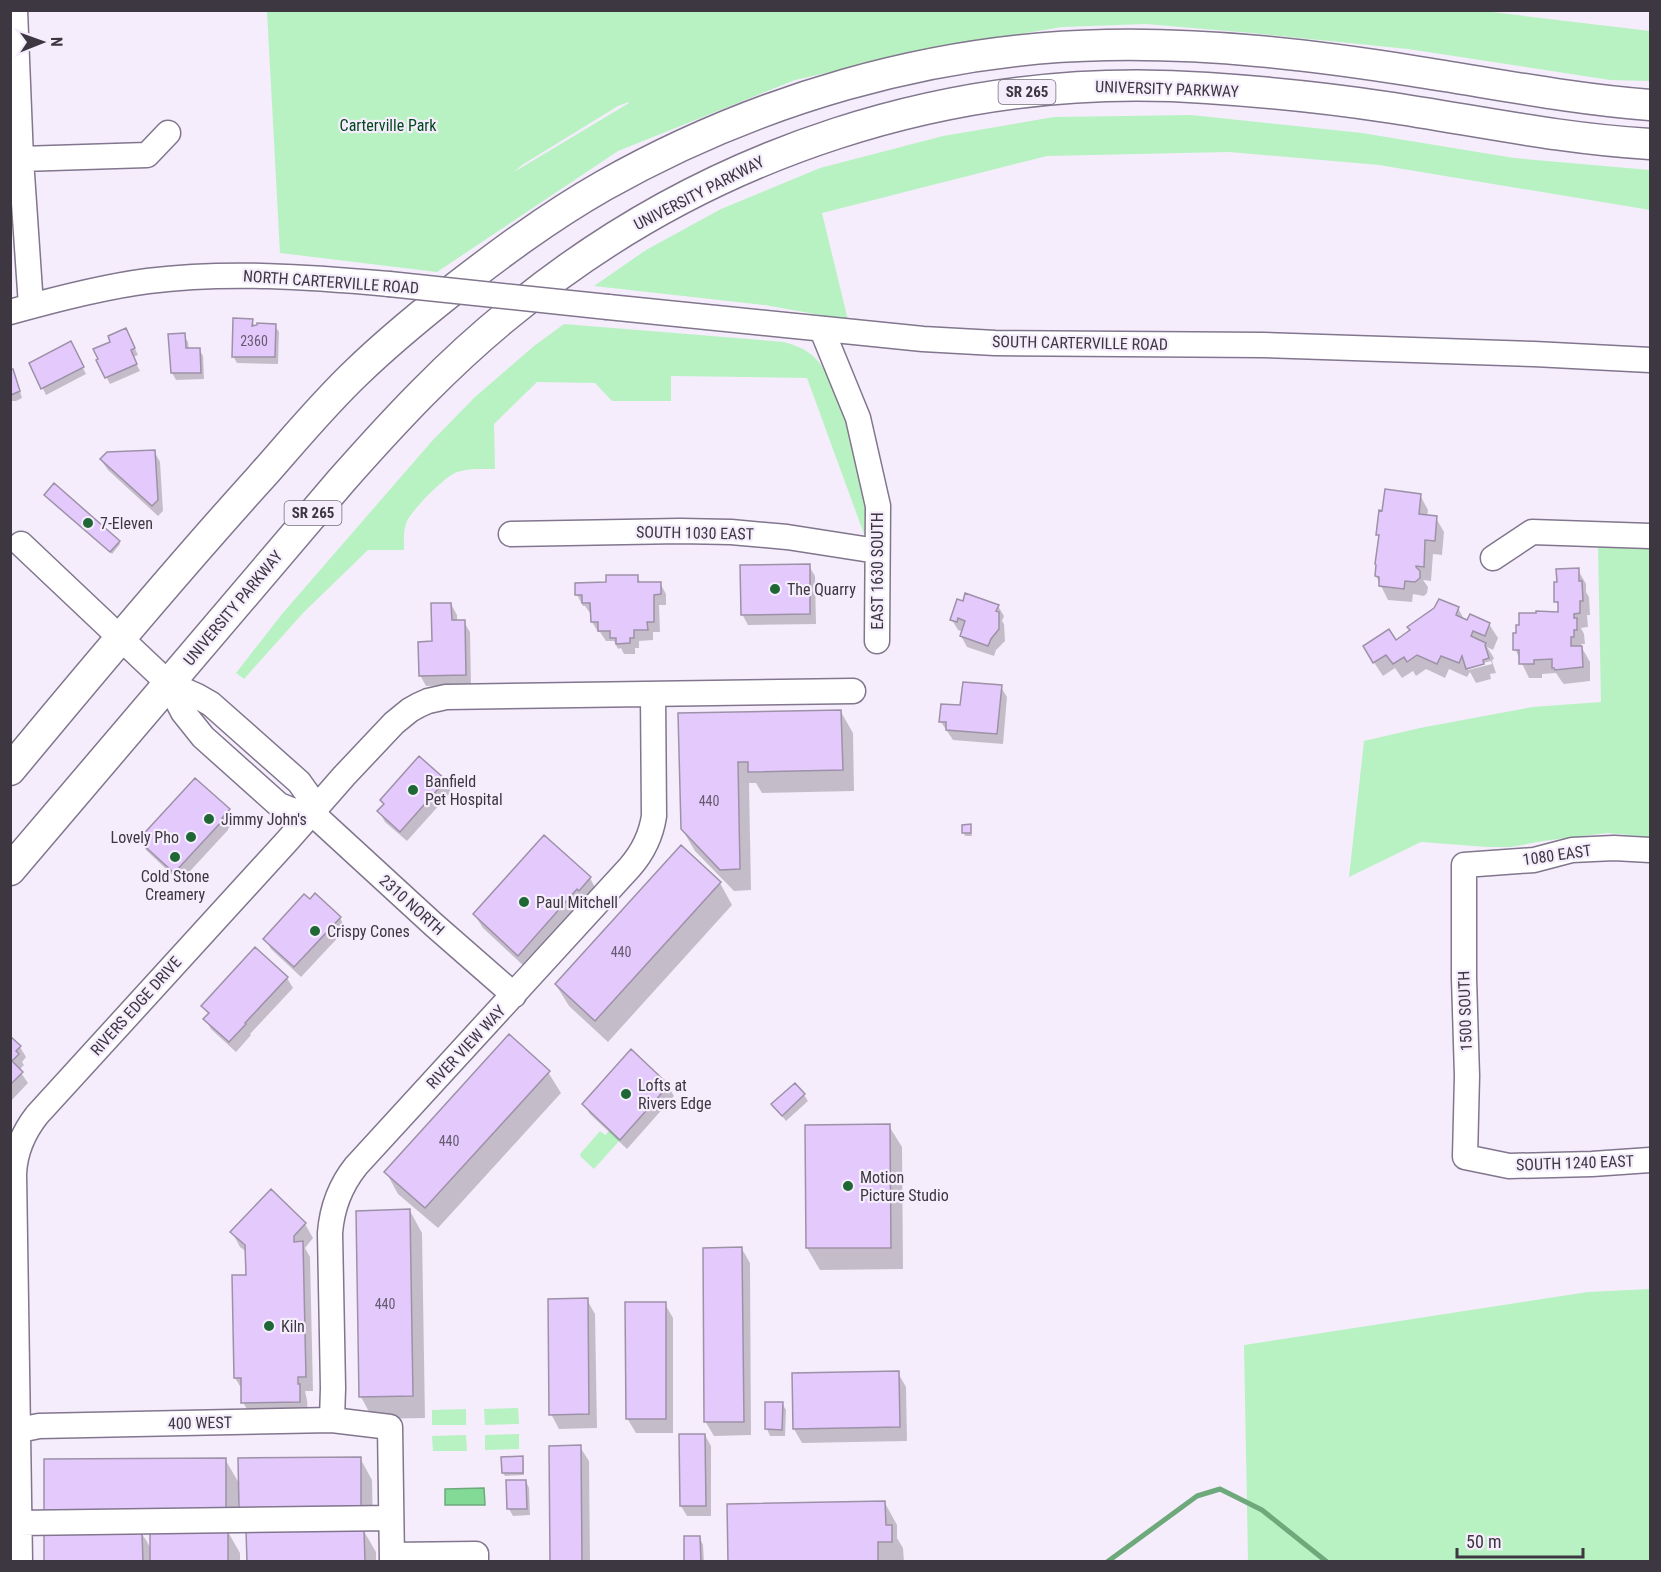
<svg xmlns="http://www.w3.org/2000/svg" width="1661" height="1572" viewBox="0 0 1661 1572" font-family="'Roboto Condensed',sans-serif">
	<style>
		.green { fill: #b8f2c2; fill-rule: evenodd }
		.water { fill: #83da96; stroke: #6ea97c; stroke-width: 1.5 }
		.shadow { fill: #0003; fill-rule: evenodd }
		.lines { fill: none; stroke-linecap: round; stroke-linejoin: round }
		.stream { stroke: #6ea97c; stroke-width: 5 }
		.building { fill: #e4c9fd; stroke: #9d91a8; stroke-width: 1.5 }
		.minor-casing { stroke: #81768d; stroke-width: 27 }
		.major-casing { stroke: #81768d; stroke-width: 33 }
		.minor { stroke: #fff; stroke-width: 24 }
		.major { stroke: #fff; stroke-width: 30 }
		.minor-bridge-casing { stroke: #81768d; stroke-width: 27; stroke-linecap: butt }
		.minor-bridge { stroke: #fff; stroke-width: 24 }
		.poi-dot { fill: #1f6835; stroke: #f5edfc; stroke-width: 2 }
		.labels { text-anchor: middle; dominant-baseline: central; stroke-width: 4.5; stroke-linejoin: round; paint-order: stroke }
		.number-label { font-size: 14px; fill: #665c70 }
		.shield { fill: #f5edfc; stroke: #746e79; stroke-width: 1.5 }
		.shield-label { font-size: 15px; font-weight: bold; fill: #3c3741 }
		.street-label { font-size: 16px; fill: #3c3741; stroke: #f5edfc }
		.park-label { font-size: 16px; fill: #02471c; stroke: #f5edfc }
		.poi-label { font-size: 16px; fill: #3c3741; stroke: #f5edfc; text-anchor: start }
	</style>
	<rect width="100%" height="100%" fill="#f5edfc"/>
	<!-- green -->
	<path class="green" d="M1475 10 1650 31V81L1610 80 1408 49 1251 33 1146 24 1062 27 942 47 795 80 618 151 437 272 280 253 267 11ZM629 102V103L514 172 522 165 618 106Z
		M1191 115 1362 133 1514 158 1650 170V210L1379 165 1229 152 1047 156 822 213 848 320 765 305 594 286 646 250 721 209 820 168 943 136 1054 117Z
		M564 324 784 342C794 345 804 348 813 356 834 374 858 441 864 470 868 489 867 510 868 530L864 534 807 378 671 376V401H612L595 383 537 382 494 424 495 469C482 469 469 468 457 472 444 477 413 509 407 521 403 530 404 541 404 550H368L304 612 244 679 236 673 282 614 432 441 475 397 534 346Z
		M1598 547 1650 549V837L1608 833 1543 841 1511 847H1487L1421 842 1349 877 1364 741 1420 728 1532 707 1601 702Z
		M610 1130 620 1140 594 1169 581 1157 580 1154 600 1131 605 1135Z
		M1650 1289V1561H1248L1244 1345 1588 1292Z
		M518 1408 519 1424 485 1425 484 1409Z
		M466 1409V1425H432V1410Z
		M519 1434V1449L485 1450V1435Z
		M466 1435 467 1451H433L432 1436Z"/>
	<!-- water -->
	<path class="water" d="M484 1488 485 1505H445V1489Z"/>
	<!-- shadow -->
	<path class="shadow" d="M252 320 255 327 275 326 279 332 278 364 237 363 233 356Z
		M184 335 188 342 189 350 199 349 203 356 204 379 176 380 172 373Z
		M129 336 138 355 133 357 140 371 110 384 98 361Z
		M74 350 86 374 46 395 31 364Z
		M10 370H13L16 377 22 398 16 401H10Z
		M154 451 160 462 163 511 158 516 108 470 101 460Z
		M1420 495 1428 510 1427 517 1436 518 1444 532 1442 555 1433 554 1431 581 1423 580 1428 587 1427 593 1424 596 1413 594 1412 602 1388 600 1376 576 1380 539 1378 534Z
		M48 498 119 542 120 544 112 554Z
		M809 566 815 576 816 624 748 625 742 614Z
		M1578 570 1586 584V592L1589 597 1590 615H1587L1588 627 1581 628 1584 634 1585 644H1581L1582 648 1590 662V681L1564 684 1562 682 1556 673 1542 674V678H1529L1515 649 1559 613V607L1556 601 1558 583Z
		M637 576 641 584 660 583 666 594V605H659L660 632H653V640L639 641V648H635V654H624L621 648 618 649 614 641H606L600 632H598L592 622V613H590L585 606H583L577 595 576 584 607 583Z
		M451 604 457 615V622H464L470 632 471 685 426 686 420 675Z
		M998 606 1004 616 1002 621 1004 624 1005 641 996 650 994 656 967 647 961 636 963 632 958 630 952 620Z
		M1458 608 1465 621 1489 624 1498 638 1493 650 1487 647 1494 658 1492 661 1496 673 1490 674 1491 679 1476 683 1470 672 1467 677 1449 669 1445 678 1426 669 1416 676 1413 671 1402 678 1395 668 1383 676 1373 661 1395 642ZM1491 661 1492 664 1468 670V667Z
		M1001 687 1007 697 1003 744 953 740 941 722 962 707Z
		M841 712 853 733 854 791 762 793 756 783H749L751 890 734 891 695 851 682 829 680 715Z
		M419 758 445 781 451 792 407 841 385 822 379 811 384 805 382 800Z
		M229 810 235 821 228 829V830L180 882 146 850 140 840Z
		M970 826 972 836H965L964 833Z
		M545 837 590 878 598 893 527 969 483 928 474 914Z
		M720 883 732 905 608 1042 569 1006 556 985Z
		M340 918 346 929 301 977 271 949 265 939Z
		M287 978 293 988 250 1034 251 1035 236 1052 211 1029 205 1019 208 1014 203 1006Z
		M10 1038 20 1047 26 1057 22 1062 24 1065 19 1070 28 1083 10 1102Z
		M548 1072 561 1093 438 1228 398 1194 386 1172Z
		M668 1086 674 1096 627 1149 590 1114 584 1104Z
		M804 1095 808 1101 786 1121 773 1105Z
		M889 1126 902 1147 903 1269 820 1270 807 1248Z
		M271 1192 305 1224 313 1238 305 1248 310 1257 313 1391H305L307 1400 308 1416 251 1417 243 1402V1391L235 1378 247 1277V1252L240 1247 232 1232Z
		M410 1211 422 1233 425 1418 373 1419 361 1397 358 1212Z
		M742 1249 750 1263 751 1435 714 1436 705 1421Z
		M587 1300 595 1314 597 1428 559 1429 551 1414Z
		M665 1304 673 1318V1433H636L627 1418Z
		M898 1373 906 1387 907 1441 802 1443 794 1429Z
		M782 1403 786 1410 785 1436H770L767 1429Z
		M705 1435 711 1446V1516H687L681 1506Z
		M580 1447 589 1461 590 1562H552Z
		M360 1458 372 1480 373 1528H362L376 1552V1562H248L254 1532 238 1503V1532H228L240 1553V1562H46L225 1459 240 1485ZM141 1533H151L152 1551 146 1540Z
		M522 1458 524 1461V1475L505 1476 503 1473Z
		M526 1481 529 1488 530 1515 513 1516 509 1509Z
		M885 1503 897 1525V1538L903 1548 904 1562H729Z
		M700 1538 703 1545 704 1562H686Z"/>
	<g class="lines">
		<!-- stream -->
		<path class="stream" d="M1107 1562 1197 1496 1220 1489 1262 1510 1327 1562"/>
	</g>
	<!-- building -->
	<path class="building" d="M233 318 253 319 252 326 257 325V323L276 324 275 357H232Z
		M126 328 135 348 131 350 137 364 105 378 96 360 98 359 93 349 110 342 108 336Z
		M185 333 186 348H200L201 373H171L168 334Z
		M71 341 84 367 41 389 29 363Z
		M10 369H13L20 391 11 395Z
		M155 450 158 500 152 506 100 459 107 452Z
		M54 483 120 541 110 552 44 495Z
		M1385 489 1421 494 1419 514 1437 516 1435 541 1425 540 1424 567 1416 566V567L1420 571V578L1415 582 1405 581 1404 589 1379 586V577L1375 576 1376 565 1375 564 1379 535H1376L1379 510 1382 511Z
		M810 564V614L741 615 740 565Z
		M1579 568V581H1582L1583 601H1580V613L1574 614V618H1577V630H1574V637H1571V646H1582L1583 667 1555 670 1554 668H1552V659L1534 660V664H1519V650H1513V633H1516V625H1519V613H1536V611L1558 612V602H1554V582H1557L1556 569Z
		M606 575H638V582H661V594L654 595V622H647L648 630H634V638H630V643L616 644V638H610V631H598V622H591L590 603H582V595H575V583L606 582Z
		M965 593 999 605 996 611 999 612V629L991 639 988 646 960 636 965 621 958 618 957 622 950 620 957 599 963 601Z
		M1439 599 1459 607 1456 615 1467 620 1470 614 1490 623 1485 636 1473 631 1471 636 1486 643 1485 645 1489 658 1483 660 1484 664 1466 669 1462 656 1459 663 1441 656 1437 664 1417 655 1407 662 1404 657 1393 664 1386 655 1373 663 1363 646 1389 629 1396 640 1410 630 1407 627 1434 608Z
		M431 603H451L452 620H465L466 675 419 676 418 642 432 641Z
		M963 682 1002 685 997 734 946 730V722H939L941 704 960 705Z
		M841 710 843 770 748 772V762H738L740 869 720 870 681 829 678 713Z
		M419 756 446 780 400 832 377 811 384 804 380 800Z
		M195 778 230 809 222 818 224 819 174 873 138 840Z
		M971 824V833H962V825Z
		M544 835 591 877 579 891 577 889 518 956 473 914Z
		M681 845 721 882 595 1021 555 984Z
		M315 893 341 917 294 967 263 939 304 894 310 899Z
		M255 947 288 977 245 1023 246 1024 229 1042 203 1019 209 1013 201 1006Z
		M509 1034 550 1071 425 1208 384 1172Z
		M10 1036 21 1046 16 1051 19 1054 12 1061 23 1072 10 1085Z
		M631 1049 669 1085 620 1140 582 1104Z
		M795 1083 805 1094 782 1116 771 1104Z
		M890 1124 891 1248H806L805 1125Z
		M271 1189 306 1223 294 1236V1242L303 1241 306 1377H298V1384H300V1402L241 1403V1378H234L232 1275H246L245 1245 230 1232Z
		M410 1209 413 1396 359 1397 356 1211Z
		M742 1247 744 1422H704L703 1248Z
		M588 1298 589 1414 549 1415 548 1299Z
		M625 1302H666V1419H626Z
		M899 1371 900 1427 793 1429 792 1373Z
		M765 1402H783L782 1430 765 1429Z
		M679 1434H705L706 1506H680Z
		M581 1445 582 1562H550L549 1446Z
		M523 1456V1473H502L501 1457Z
		M361 1457V1506L239 1508 238 1458Z
		M226 1458V1511L44 1513V1459Z
		M506 1480H526L527 1509H507Z
		M885 1501 886 1525H892V1542H878V1562H728L727 1504Z
		M364 1529 365 1562H247L246 1530Z
		M150 1530H228V1562H150Z
		M142 1532 143 1562H44V1533Z
		M684 1536H700L701 1562H684Z"/>
	<g class="lines">
		<!-- minor casing -->
		<g class="minor-casing">
			<path id="minor" d="M15 10 21 159 31 306
				M21 159 147 155 168 133
				M608 307 923 339 995 343 1263 345 1534 354 1650 360
				M10 312C56 299 102 287 148 281 229 271 309 277 389 284
				M822 330 858 418 878 506 877 641
				M511 534 680 531 731 532 787 537 877 551
				M21 544 168 683 197 696 211 704 299 782 309 796 312 813
				M1493 558 1532 532 1650 536
				M168 683 183 712 203 737 279 805 294 811 312 813 434 925 514 995
				M1650 850 1614 848 1572 850 1534 860 1464 865V978L1467 1076 1465 1157 1509 1166 1592 1164 1650 1160
				M332 1420 333 1388 330 1233C332 1207 340 1186 356 1166L630 867C643 852 651 836 654 816L653 694
				M10 1432 39 1426 332 1420 390 1427 392 1562
				M19 1523 391 1518
				M392 1555 476 1554V1562
				M20 1562 14 1174C15 1151 23 1133 37 1115L288 840 344 776 394 723 410 710 419 705 428 701 446 697 853 691"/>
		</g>
		<!-- major casing -->
		<g class="major-casing">
			<path id="major" d="M10 770C92 671 174 573 260 478 292 442 323 404 358 371 385 345 415 320 445 296 495 257 547 218 603 186 755 100 931 48 1107 45 1209 43 1312 55 1413 71 1492 83 1571 99 1650 105
				M10 870 341 481C394 421 448 363 510 313 705 152 954 70 1207 88 1267 92 1327 98 1386 107 1474 120 1561 139 1650 144"/>
		</g>
		<!-- minor -->
		<use href="#minor" class="minor"/>
		<!-- major -->
		<use href="#major" class="major"/>
		<!-- minor-bridge casing -->
		<g class="minor-bridge-casing">
			<path id="minor-bridge" d="M389 284 608 307"/>
		</g>
		<!-- minor-bridge -->
		<use href="#minor-bridge" class="minor-bridge"/>
	</g>
	<!-- markers -->
	<g class="poi-dot">
		<circle cx="88" cy="523" r="6"/>
		<circle cx="775" cy="589" r="6"/>
		<circle cx="413" cy="790" r="6"/>
		<circle cx="209" cy="819" r="6"/>
		<circle cx="191" cy="837" r="6"/>
		<circle cx="175" cy="857" r="6"/>
		<circle cx="524" cy="902" r="6"/>
		<circle cx="315" cy="931" r="6"/>
		<circle cx="626" cy="1094" r="6"/>
		<circle cx="848" cy="1186" r="6"/>
		<circle cx="269" cy="1326" r="6"/>
	</g>
	<g class="labels">
		<!-- number labels -->
		<g class="number-label">
			<text x="254" y="341">2360</text>
			<text x="709" y="801">440</text>
			<text x="621" y="952">440</text>
			<text x="449" y="1141">440</text>
			<text x="385" y="1304">440</text>
		</g>
		<!-- shield labels -->
		<g class="shield">
			<rect x="998.5" y="80" width="57" height="24" rx="4.5"/>
			<rect x="284.5" y="501" width="57" height="24" rx="4.5"/>
		</g>
		<g class="shield-label">
			<text x="1027" y="92">SR 265</text>
			<text x="313" y="513">SR 265</text>
		</g>
		<!-- street labels -->
		<g class="street-label">
			<text transform="translate(1167 89) rotate(2)">UNIVERSITY PARKWAY</text>
			<text transform="translate(699 193) rotate(-27)">UNIVERSITY PARKWAY</text>
			<text transform="translate(331 282) rotate(4)">NORTH CARTERVILLE ROAD</text>
			<text transform="translate(1080 343) rotate(1)">SOUTH CARTERVILLE ROAD</text>
			<text transform="translate(695 533) rotate(1)">SOUTH 1030 EAST</text>
			<text transform="translate(877 571) rotate(-90)">EAST 1630 SOUTH</text>
			<text transform="translate(233 608) rotate(-50)">UNIVERSITY PARKWAY</text>
			<text transform="translate(1557 855) rotate(-8)">1080 EAST</text>
			<text transform="translate(412 905) rotate(42)">2310 NORTH</text>
			<text transform="translate(136 1006) rotate(-48)">RIVERS EDGE DRIVE</text>
			<text transform="translate(1465 1011) rotate(-92)">1500 SOUTH</text>
			<text transform="translate(466 1047) rotate(-47)">RIVER VIEW WAY</text>
			<text transform="translate(1575 1163) rotate(-2)">SOUTH 1240 EAST</text>
			<text transform="translate(200 1423) rotate(-1)">400 WEST</text>
		</g>
		<!-- park labels -->
		<g class="park-label">
			<text x="388" y="125">Carterville Park</text>
		</g>
		<!-- poi labels -->
		<g class="poi-label">
			<text x="100" y="523">7-Eleven</text>
			<text x="787" y="589">The Quarry</text>
			<text x="425" y="781">Banfield<tspan x="425" dy="18">Pet Hospital</tspan></text>
			<text x="221" y="819">Jimmy John's</text>
			<text x="179" y="837" text-anchor="end">Lovely Pho</text>
			<text x="175" y="876" text-anchor="middle">Cold Stone<tspan x="175" dy="18">Creamery</tspan></text>
			<text x="536" y="902">Paul Mitchell</text>
			<text x="327" y="931">Crispy Cones</text>
			<text x="638" y="1085">Lofts at<tspan x="638" dy="18">Rivers Edge</tspan></text>
			<text x="860" y="1177">Motion<tspan x="860" dy="18">Picture Studio</tspan></text>
			<text x="281" y="1326">Kiln</text>
		</g>
	</g>
	<!-- border -->
	<rect width="1661" height="1572" fill="none" stroke="#3c3741" stroke-width="24"/>
	<!-- north arrow -->
	<g transform="translate(42 42) rotate(89)" stroke="#f5edfc" stroke-width="4.5" paint-order="stroke">
	<path d="M0-4.5L10 22L0 15L-10 22Z" fill="#3c3741"/>
	<text y="-9" font-size="16" font-weight="bold" text-anchor="middle" fill="#3c3741">N</text>
	</g>
	<!-- scale -->
	<path d="M1457 1548v9h126v-9" fill="none" stroke="#3c3741" stroke-width="3"/>
	<text x="1466" y="1548" font-size="18" fill="#3c3741" stroke="#f5edfc" stroke-width="4.5" paint-order="stroke">50 m</text>
</svg>
